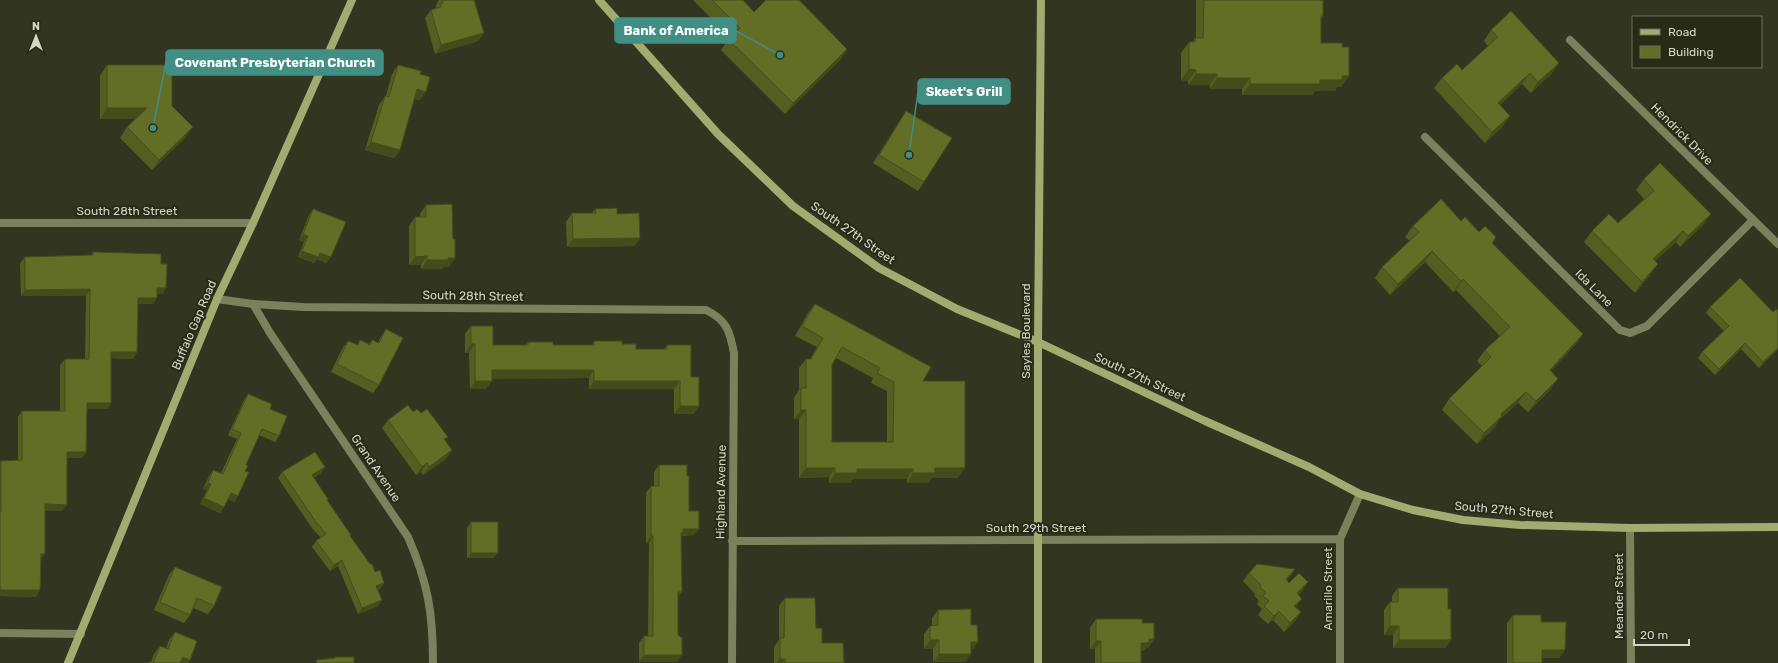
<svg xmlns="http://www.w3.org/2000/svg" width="1778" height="663" viewBox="0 0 1778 663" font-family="Rubik,sans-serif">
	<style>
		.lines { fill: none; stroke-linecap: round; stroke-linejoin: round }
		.street { stroke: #7a815c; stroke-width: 8 }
		.secondary { stroke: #a2ac71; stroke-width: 8 }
		.wall { fill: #545e21; fill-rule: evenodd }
		.shaded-wall { fill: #454c1b }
		.building { fill: #626d26; stroke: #454c1b; fill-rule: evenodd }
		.labels { text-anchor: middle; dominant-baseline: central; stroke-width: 4; stroke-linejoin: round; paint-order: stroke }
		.street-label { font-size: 12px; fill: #d3d6c8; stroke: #282c16 }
		.leader { fill: none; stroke: #408e84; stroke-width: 1.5 }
		.callout-dot { fill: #408e84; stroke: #282c16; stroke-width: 1.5 }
		.callout { fill: #408e84; stroke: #408e84; stroke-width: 1.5 }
		.callout-label { font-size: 13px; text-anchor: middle; font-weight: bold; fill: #fff }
	</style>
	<rect width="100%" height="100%" fill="#323620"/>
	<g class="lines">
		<!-- street -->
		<path class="street" d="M1570 40 1778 244
			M1425 137 1620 330 1630 333 1647 326 1753 220
			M0 223H253
			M217 299 253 304 303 307 706 310C727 320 730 332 734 353L732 663
			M253 304 270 333 408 537C428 583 433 613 433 663
			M1630 528 1631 663
			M732 541 1340 539
			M0 633 81 634
			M1340 663V539L1360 494"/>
		<!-- secondary -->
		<path class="secondary" d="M599 0 718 134 793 206 879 268 957 309 1038 342 1205 421 1309 467 1360 494 1413 510 1463 520 1520 525 1630 528 1778 527
			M68 663 217 299 253 223 352 0
			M1038 663V342L1041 0"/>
	</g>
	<!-- wall -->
	<path class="wall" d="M439 0H464L484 33 478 41 435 54 425 18 431 10 436 8V5Z
		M693 0H743L754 12 847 49 840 60 785 114 721 50 730 37Z
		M1196 0H1323V16L1321 18V43L1342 47 1349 76 1341 87H1337L1335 91H1315L1312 95H1242V89H1210V85H1188V81L1181 80V53L1189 42H1192L1196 38Z
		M1491 30 1559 63 1551 74 1531 93 1522 84 1500 105 1510 116 1502 127 1485 143 1434 88 1442 78 1462 70 1488 46 1484 41Z
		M107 65 172 106 185 138 152 170 120 138 127 127 136 119H100V76Z
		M398 65 420 74V100L414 99 400 150 394 158 365 150 379 105 385 96H386L392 74Z
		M906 111 924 182 918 191 873 163Z
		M1644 179 1703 225 1680 247 1676 242 1655 261 1650 275 1635 293 1584 242 1592 231 1618 223 1644 199 1636 190Z
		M426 205 449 267H444L442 269H421V265H409V226L415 217H420V214Z
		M313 209 331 257 326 263 317 259 314 263 298 257 304 242 299 240 309 215Z
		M595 209 617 214 640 238 634 246 567 247 566 222 572 213H592Z
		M1461 221 1479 232 1492 243 1583 334 1575 345 1551 371 1550 390 1528 412 1518 403 1499 420 1495 427 1477 444 1442 410 1449 399 1482 366 1477 361 1485 350 1500 336 1456 290 1453 292 1425 262 1390 295 1375 278 1382 267 1410 241 1405 237 1413 226Z
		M93 252 161 264 166 288 162 294H157L153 304H138L137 352 133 359 111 358V403L107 409H87L86 452 82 458H67L62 511H45L41 560 40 590 36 597 0 596V462L1 461 18 460V417L22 411H60V365L65 359H85L86 296H21L20 263 25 257 91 255Z
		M815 304 923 381 958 478H932L928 483H907V479H853L850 483H829V477L799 478V419H794V398L799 390V368L806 359H810L817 347 795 336 808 313ZM836 358 873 378 871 383 887 391V442H832V365Z
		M1710 307 1773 312 1778 349 1759 368 1741 349 1715 375 1698 358 1702 352 1724 331 1706 313Z
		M471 326 493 345H526L528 342 553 345H592L594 341 622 344 636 349H664L667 345 691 377 699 406 693 414H674V389H589V378L492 379 486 389H470L469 353H465V334Z
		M386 329 379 385 373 393 331 372 342 349 348 341 357 345 360 340 369 344 372 340 378 343 380 338Z
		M248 394 270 409 279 436 275 442 259 435 246 465 245 471 238 496 234 502 228 499 220 513 200 504 207 490 203 489 209 476 213 470 221 473 237 439 228 435 244 400Z
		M413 412 421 413 445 440 452 450 446 459 423 475 421 472 416 475 382 428 388 420Z
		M659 465 689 511 694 535 681 536 678 596 677 662H639V643L644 636H648L649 543H646V493L651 486H654V472Z
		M282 472 321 473 314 478 327 501 350 537 375 572 384 583 380 589 378 590V606L358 614 338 566 330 571 312 547 316 541 321 538 312 528 278 478Z
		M471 522 494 558H467V528Z
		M175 567 214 606 208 614 193 608 190 615 184 623 154 610 169 575Z
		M1295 569 1287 580 1289 583 1308 582 1302 591 1298 595 1296 607 1301 612 1295 621 1284 632 1273 620 1268 624 1258 615 1262 609 1257 604 1259 601 1254 595 1255 594 1243 581 1249 573Z
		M1398 588 1448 609 1451 640 1445 648H1393V635H1384V610L1390 602H1392V596Z
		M785 598 816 628 822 643 844 663H774V647L779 640V606Z
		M938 610 971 650 965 662H933V649H924V634L930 626H932V618Z
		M1513 615 1541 622 1565 650 1559 658H1542V663H1507V623Z
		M1096 619 1142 623 1154 639 1148 648H1146L1143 651H1141V663H1095V649H1090V628Z
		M175 632 190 660 188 663H148L149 662H151L154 654 160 646 166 648 169 640Z"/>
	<!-- shaded-wall -->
	<path class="shaded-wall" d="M484 33 478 41 435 54 441 45Z
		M847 49 840 60 785 114 793 103Z
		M1559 63 1551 74 1531 93 1538 82Z
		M1189 69 1196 70 1188 81 1181 80Z
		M1530 73 1522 84 1490 114 1498 103Z
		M1196 74H1217L1210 85H1188Z
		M1342 76H1349L1341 87H1337L1335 91H1315L1312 95H1242L1250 84 1320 80Z
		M1217 78H1250L1242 89H1210Z
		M417 89 426 92 420 100 411 98Z
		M107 108H147L139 119H100Z
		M1510 116 1502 127 1485 143 1492 132Z
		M193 127 185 138 152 170 159 160Z
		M371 142 400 150 394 158 365 150Z
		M1711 214 1703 225 1680 247 1688 236Z
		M1683 231 1676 242 1645 270 1653 259Z
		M303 234 308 236 304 242 299 240Z
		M640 238 634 246 567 247 573 239Z
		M302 251 320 253 331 257 326 263 317 259 314 263 298 257Z
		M1432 251 1425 262 1390 295 1398 284Z
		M427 256 421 265H409L415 257Z
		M448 258H455L449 267H444L442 269H421L427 260Z
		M1658 264 1650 275 1635 293 1642 282Z
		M1463 279 1456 290 1453 292 1461 281Z
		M157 288H166L162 294H153Z
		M90 289 86 296H21L25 290Z
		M138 298H157L153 304H134Z
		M1583 334 1575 345 1542 381 1550 370Z
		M1745 343 1741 349 1715 375 1719 369Z
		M471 344H475L469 353H465Z
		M1778 348V349L1759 368 1763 362Z
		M111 352H137L133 359 107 358Z
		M492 370H594L589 378 486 379Z
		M1558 379 1550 390 1528 412 1536 401Z
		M475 381H492L486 389H470Z
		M594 381H680L674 389H589Z
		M1526 392 1518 403 1499 420 1495 427 1477 444 1484 433 1501 414Z
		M87 403H111L107 409H82Z
		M680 406H699L693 414H674Z
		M801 410H806L799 419H794Z
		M452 450 446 459 423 475 429 467Z
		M67 452H86L82 458H62Z
		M427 463 421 472 416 475 422 467Z
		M325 467 321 473 308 481 312 475Z
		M806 468H835L829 477 799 478Z
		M935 468H965L958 478H932L928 483H907L913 473Z
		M857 469H913L907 479H853L850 483H829L835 473Z
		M208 483 211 484 207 490 203 489Z
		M231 493 238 496 234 502 226 498Z
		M204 498 224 507 220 513 200 504Z
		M45 504 67 505 62 511H41Z
		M683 529H699L694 535H682L679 540Z
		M651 536H653L649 543H646Z
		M471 553H498L494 558H467Z
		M41 554H45L40 560Z
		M342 560 338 566 330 571 334 565Z
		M1295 569 1289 578 1280 588 1286 579Z
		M1308 582 1302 591 1291 602 1297 593Z
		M384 583 380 589 372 592 376 586Z
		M0 590H40L36 597 0 596Z
		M678 592H682L677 598Z
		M1302 599 1296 607 1288 615 1294 606Z
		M382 600 378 606 358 614 362 608Z
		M1279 611 1273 620 1268 624 1274 616Z
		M1301 612 1295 621 1284 632 1290 623Z
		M1390 626H1399L1393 635H1384Z
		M1149 639H1154L1148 648H1146L1143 651H1135L1141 643Z
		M930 640H939L933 649H924Z
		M1399 640H1451L1445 648H1393Z
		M1096 641H1101L1095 649H1090Z
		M971 642H978L972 650Z
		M1542 650H1565L1559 658H1536Z
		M939 654H971L965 662H933Z
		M644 655H682L677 662H639Z
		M183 657 190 660 188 663H178Z
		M780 659H785L782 663H777Z"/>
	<!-- building -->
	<path class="building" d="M442 0H474L484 33 441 45 431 10 441 7 440 4 443 3Z
		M712 0H743L754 12 766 0H799L847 49 793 103 728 39 740 28Z
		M1204 0H1323V16H1321V43H1342V47H1349V76H1342V80H1320V84H1250V78H1217V74H1196V70L1189 69V42H1195V38H1203Z
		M1511 11 1559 63 1538 82 1530 73 1498 103 1510 116 1492 132 1442 78 1457 64 1462 70 1498 37 1491 30Z
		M107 65H172V106L193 127 159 160 127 127 147 108H107Z
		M398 65 421 71 420 74 430 77 426 92 417 89 400 150 371 142 385 96 389 97Z
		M906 111 952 138 924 182 879 155Z
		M1660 163 1711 214 1688 236 1683 231 1653 259 1658 264 1642 282 1592 231 1609 214 1618 223 1654 191 1644 179Z
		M1441 199 1461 221 1465 217 1479 232 1485 226 1496 237 1492 243 1583 334 1550 370 1558 379 1536 401 1526 392 1501 414 1502 416 1484 433 1449 399 1491 357 1485 350 1510 327 1463 279 1461 281 1432 251 1398 284 1382 267 1419 232 1413 226Z
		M452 204 453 239H455V258H448V260H427V256L415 257V217H426V205Z
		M617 208V214L639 213 640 238 573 239 572 213H596L595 209Z
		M313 209 346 222 331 257 320 253 318 257 302 251 308 236 303 234Z
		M93 252 161 254V264H167L166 288H157V298H138L137 352H111V403H87L86 452H67V505L45 504V554H41L40 590H0V511H1V461L22 460V411H65V359H89L90 289 25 290V257L93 255Z
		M1740 278 1773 312 1776 309 1778 310V348L1763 362 1745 343 1719 369 1702 352 1729 326 1710 307Z
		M815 304 931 367 923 381H965V468H935V473H913V469H857V473H835V468H806V410H801V388H806V359H811L823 338 802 326ZM842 347 880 368 877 373 894 382 893 442H832V365Z
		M471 326H493V345H528V342H553V345H594V341H622V344H636V349H667V345H691V377H699V406H680V381H594V370H492V381H475V344H471Z
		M386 329 403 338 379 385 337 364 348 341 358 345 360 340 370 345 372 340 379 343Z
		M248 394 272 404 270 409 287 416 279 436 262 429 246 465 248 466 245 471 249 472 238 496 231 493 224 507 204 498 211 484 208 483 213 470 223 474 241 433 232 429Z
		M408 405 413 412 417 409 421 413 427 409 448 437 444 439 452 450 429 467 427 463 422 467 388 420Z
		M315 452 325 467 312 475 328 499 327 500 351 535 350 536 370 564H372L375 572 380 570 384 583 376 586 382 600 362 608 342 560 334 565 316 541 326 534 316 522 282 472Z
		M659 465H687V476H689V511H699V529H683V533H681L682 592H678V635L682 638V655H644V636H653V536H651V486H659Z
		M471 522H498V553H471Z
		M1257 564 1295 569 1286 579 1289 583 1299 573 1308 582 1297 593 1302 599 1294 606 1301 612 1290 623 1279 611 1274 616 1264 606 1269 601 1263 596 1266 593 1260 587 1261 585 1249 573Z
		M175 567 222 587 214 606 197 598 190 615 160 602Z
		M1398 588H1448V609H1451V640H1399V626H1390V602H1398Z
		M785 598H815L816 628H822V643H843L844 663H785V659H780V638H784Z
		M971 609V625H977L978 642H971V654H939V640H930V626L938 625V610Z
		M1513 615H1541V622H1566L1565 650H1542V663H1513Z
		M1096 619H1142V623H1154V639H1149V643H1141V663H1101V641H1096Z
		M175 632 197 641 190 660 183 657 180 663H153L160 646 168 649Z
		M335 657H354V663H316L317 660 335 658Z"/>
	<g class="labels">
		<!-- street labels -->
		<g class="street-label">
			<text transform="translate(1682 134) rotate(45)">Hendrick Drive</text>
			<text x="127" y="211">South 28th Street</text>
			<text transform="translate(853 233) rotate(35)">South 27th Street</text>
			<text transform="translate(1594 288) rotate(45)">Ida Lane</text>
			<text transform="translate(473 296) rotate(1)">South 28th Street</text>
			<text transform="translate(194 325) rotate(-67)">Buffalo Gap Road</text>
			<text transform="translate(1026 331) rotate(-90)">Sayles Boulevard</text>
			<text transform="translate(1140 377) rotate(25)">South 27th Street</text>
			<text transform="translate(376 468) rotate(56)">Grand Avenue</text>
			<text transform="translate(721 492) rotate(-89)">Highland Avenue</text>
			<text transform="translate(1504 510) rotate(5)">South 27th Street</text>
			<text x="1036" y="528">South 29th Street</text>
			<text transform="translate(1328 589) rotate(-90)">Amarillo Street</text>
			<text transform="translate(1619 596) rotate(-90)">Meander Street</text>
		</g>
	</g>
	<!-- callouts -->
	<path class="leader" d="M780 55L736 31M153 128L166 62M909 155L918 92"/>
	<g class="callout-dot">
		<circle cx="780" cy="55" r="4"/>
		<circle cx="153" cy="128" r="4"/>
		<circle cx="909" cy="155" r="4"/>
	</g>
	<g class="callout">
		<rect x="615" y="18" width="121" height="25" rx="4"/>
		<rect x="166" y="50" width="217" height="25" rx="4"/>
		<rect x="918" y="79" width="92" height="25" rx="4"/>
	</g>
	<g class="callout-label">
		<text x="676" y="35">Bank of America</text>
		<text x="275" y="67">Covenant Presbyterian Church</text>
		<text x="964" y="96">Skeet's Grill</text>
	</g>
	<!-- legend -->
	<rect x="1632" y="16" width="130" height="52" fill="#282c16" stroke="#6c705d"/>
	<rect x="1640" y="29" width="20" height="6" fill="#a2ac71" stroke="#6c705d"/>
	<text x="1668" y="36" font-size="12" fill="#d3d6c8">Road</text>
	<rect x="1640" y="46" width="20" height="12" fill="#626d26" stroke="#6c705d"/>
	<text x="1668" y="56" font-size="12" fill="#d3d6c8">Building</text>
	<!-- north arrow -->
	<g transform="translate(36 36)" stroke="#282c16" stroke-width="3" paint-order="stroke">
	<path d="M0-3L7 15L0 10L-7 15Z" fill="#d3d6c8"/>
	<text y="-6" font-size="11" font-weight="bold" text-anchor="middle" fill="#d3d6c8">N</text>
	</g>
	<!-- scale -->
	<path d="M1634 639v6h55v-6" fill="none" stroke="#d3d6c8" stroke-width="2"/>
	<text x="1640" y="639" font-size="12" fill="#d3d6c8" stroke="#282c16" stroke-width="3" paint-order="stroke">20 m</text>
</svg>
